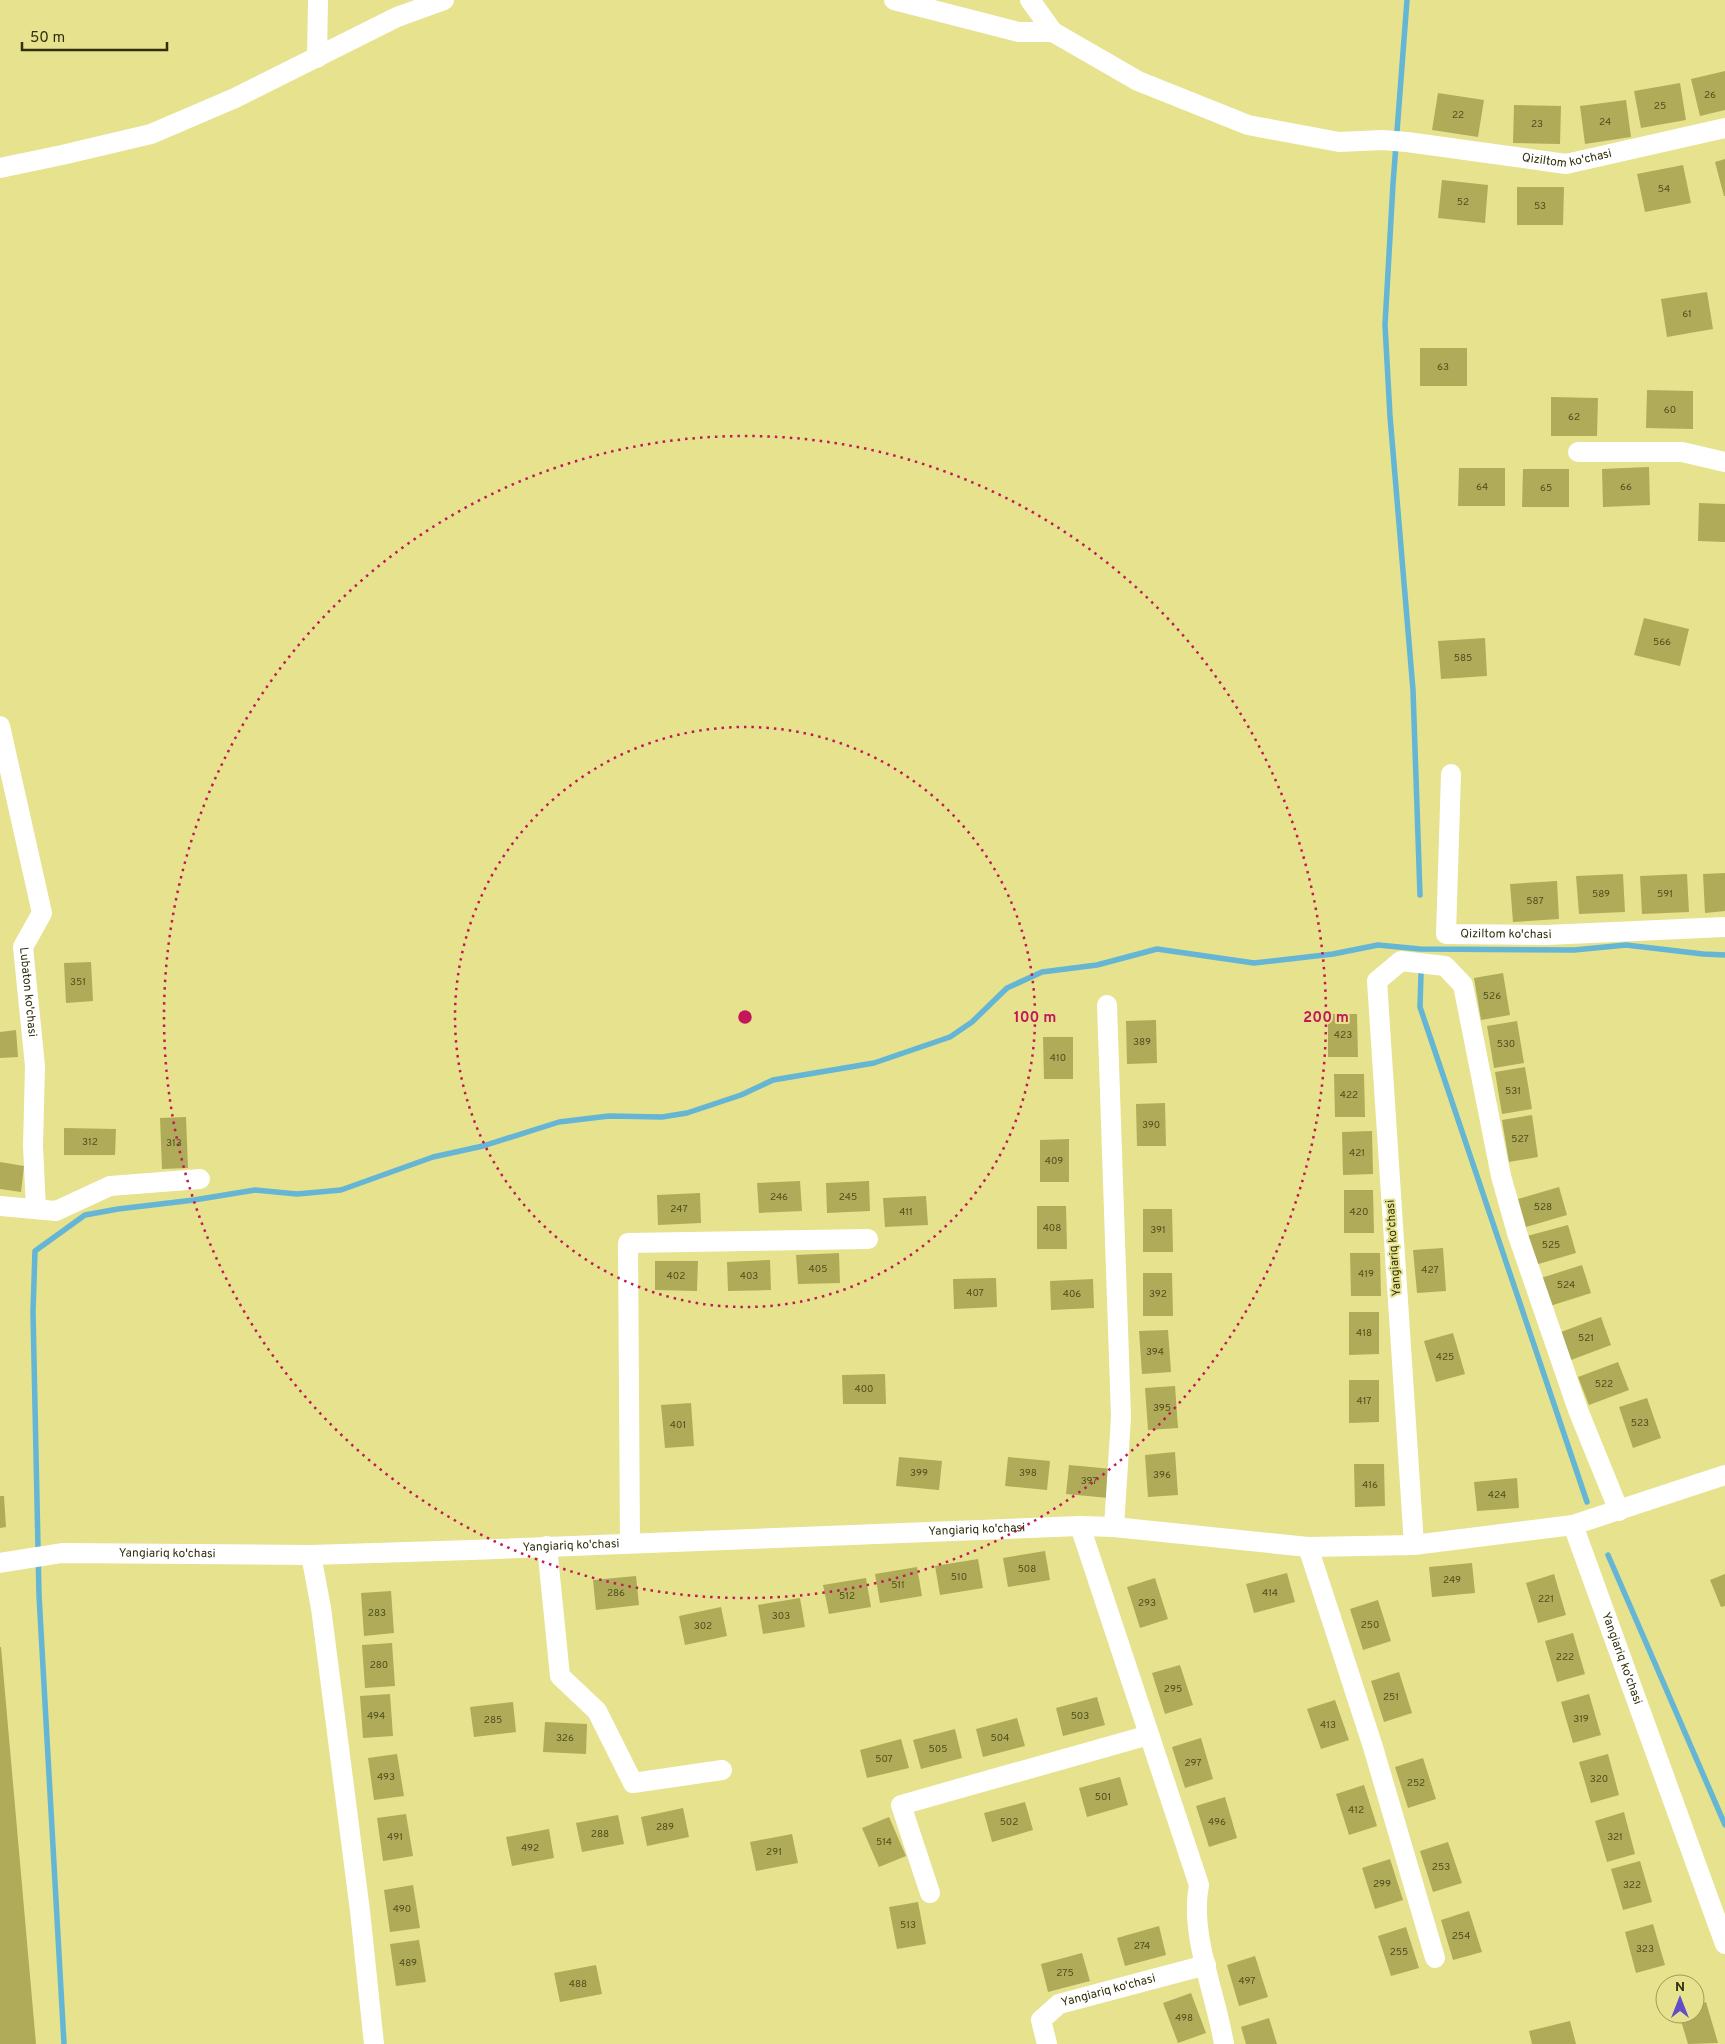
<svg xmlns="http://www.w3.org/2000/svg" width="1725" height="2044" viewBox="0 0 1725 2044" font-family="Overpass,sans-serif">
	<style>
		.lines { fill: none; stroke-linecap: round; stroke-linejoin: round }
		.stream { stroke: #65b5d5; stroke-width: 5.5 }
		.building { fill: #afab58 }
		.street { stroke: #fff; stroke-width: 20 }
		.ring { fill: none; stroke: #c2185b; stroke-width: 2.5; stroke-dasharray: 2.5 5 }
		.labels { text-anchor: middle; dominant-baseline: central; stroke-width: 4; stroke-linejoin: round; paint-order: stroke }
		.number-label { font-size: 10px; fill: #504e1f }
		.street-label { font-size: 12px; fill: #312f0c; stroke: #e6e28e }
		.centre { fill: #c2185b; stroke: #e6e28e; stroke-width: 2.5 }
		.ring-label { font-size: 15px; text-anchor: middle; font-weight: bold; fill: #c2185b; stroke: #e6e28e; stroke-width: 4; stroke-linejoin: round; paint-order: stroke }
	</style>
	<rect width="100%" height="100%" fill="#e6e28e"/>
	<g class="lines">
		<!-- stream -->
		<path class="stream" d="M1407 0 1393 184 1385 325 1390 416 1413 690 1420 895
			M1421 974 1420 1007 1587 1502
			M1608 1555 1725 1825
			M64 2044 39 1595 33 1312 35 1251 85 1215 118 1209 194 1200 255 1190 297 1194 341 1190 433 1157 483 1146 559 1122 609 1116 662 1117 687 1113 741 1095 773 1080 874 1063 950 1037 972 1022 1007 988 1042 972 1097 965 1157 949 1254 963 1333 954 1378 945 1420 949 1574 950 1626 945 1703 954 1725 955"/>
	</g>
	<!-- building -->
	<path class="building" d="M1725 71V110L1700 116 1691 79Z
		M1680 83 1686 120 1641 128 1634 91Z
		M1438 93 1484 100 1478 137 1432 130Z
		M1626 100 1631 137 1585 144 1580 106Z
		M1514 105 1561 106 1560 144 1513 143Z
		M1725 159V196H1724L1715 162Z
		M1683 165 1691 203 1645 212 1637 174Z
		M1442 180 1488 185 1485 223 1438 218Z
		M1517 187H1564L1563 225H1517Z
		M1707 292 1713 329 1667 337 1661 299Z
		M1420 348H1467V386H1420Z
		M1647 390 1693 391V429L1646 428Z
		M1551 397 1598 398 1597 436H1551Z
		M1649 467 1650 505 1603 507 1602 469Z
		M1459 468H1505V506H1458Z
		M1523 469H1569V507H1522Z
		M1699 503 1725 504V542L1698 541Z
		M1644 618 1689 629 1680 666 1634 655Z
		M1485 638 1487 676 1441 679 1438 641Z
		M1725 873V911L1705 913 1703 874Z
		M1623 874 1625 912 1579 914 1576 876Z
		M1687 874 1689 912 1642 914 1640 876Z
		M1557 881 1559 919 1513 922 1510 884Z
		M91 962 93 1001 66 1003 64 963Z
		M1503 973 1510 1015 1481 1020 1474 978Z
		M1328 1014H1357L1358 1057H1328Z
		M1156 1020 1157 1063 1127 1064 1126 1021Z
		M1517 1021 1524 1063 1494 1068 1487 1026Z
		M16 1030 18 1057 0 1058V1032Z
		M1043 1037H1073V1079H1044Z
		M1525 1067 1532 1109 1502 1114 1495 1072Z
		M1334 1074H1364L1365 1117H1335Z
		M1165 1103 1166 1146H1137L1136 1104Z
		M1532 1115 1538 1157 1509 1162 1502 1120Z
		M186 1117 188 1168 162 1169 160 1118Z
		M64 1128 116 1129 115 1155H64Z
		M1372 1131 1373 1174 1343 1175 1342 1132Z
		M1069 1139V1182H1040V1140Z
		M0 1162 24 1166 21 1192 0 1189Z
		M800 1181 802 1211 759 1213 757 1183Z
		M869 1181 870 1211 827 1213 826 1183Z
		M1559 1187 1567 1215 1526 1227 1518 1199Z
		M1344 1190H1373L1374 1233H1344Z
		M700 1193 701 1223 658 1225 657 1195Z
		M926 1196 928 1225 885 1227 883 1198Z
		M1037 1206H1066L1067 1249H1037Z
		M1143 1209H1172L1173 1252H1143Z
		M1568 1225 1576 1253 1535 1265 1527 1236Z
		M1443 1248 1446 1291 1417 1293 1413 1250Z
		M839 1253 840 1283 798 1284 796 1255Z
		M1350 1253H1380L1381 1296H1351Z
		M770 1260 771 1290 728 1291 727 1262Z
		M655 1261H698L697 1291 655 1290Z
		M1582 1265 1591 1293 1550 1306 1541 1278Z
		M1143 1273H1172L1173 1316H1143Z
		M996 1278 997 1307 954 1309 953 1279Z
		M1093 1279 1094 1308 1051 1310 1050 1281Z
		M1349 1312H1379V1354L1349 1355Z
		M1601 1317 1611 1345 1571 1360 1561 1332Z
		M1168 1330 1171 1372 1142 1374 1139 1331Z
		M1453 1333 1465 1374 1436 1382 1424 1341Z
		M1618 1362 1629 1390 1589 1405 1578 1377Z
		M885 1374 886 1404H843L842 1375Z
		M1349 1380H1379V1422L1349 1423Z
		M1175 1386 1178 1428 1148 1430 1145 1388Z
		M1647 1398 1661 1438 1633 1448 1619 1407Z
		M691 1403 694 1446 665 1448 661 1405Z
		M1175 1452 1178 1495 1148 1497 1145 1455Z
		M899 1457 942 1461 939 1490 896 1486Z
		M1008 1457 1050 1461 1047 1490 1005 1486Z
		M1354 1464H1384L1385 1506 1355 1507Z
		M1069 1465 1112 1469 1109 1498 1066 1494Z
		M1517 1478 1519 1508 1477 1511 1474 1482Z
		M0 1496H4L6 1527 0 1528Z
		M1045 1551 1050 1580 1008 1587 1003 1558Z
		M978 1559 983 1588 940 1595 935 1566Z
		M1472 1563 1475 1593 1432 1597 1429 1567Z
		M917 1567 922 1596 880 1603 875 1574Z
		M1287 1573 1295 1602 1254 1613 1246 1584Z
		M1554 1574 1566 1615 1538 1623 1526 1583Z
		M1725 1574V1606L1721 1607 1710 1580Z
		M636 1576 639 1605 596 1610 593 1580Z
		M866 1578 871 1607 829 1614 823 1585Z
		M1155 1578 1168 1619 1140 1628 1127 1587Z
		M391 1591 394 1633 364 1636 361 1593Z
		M800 1598 805 1627 763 1634 758 1605Z
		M1378 1600 1391 1641 1363 1650 1350 1609Z
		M721 1607 727 1636 685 1645 679 1616Z
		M1573 1633 1585 1674 1557 1682 1545 1641Z
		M392 1643 395 1686 365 1688 362 1645Z
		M0 1647H1L36 2044H0Z
		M1180 1665 1193 1705 1165 1714 1152 1673Z
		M1399 1672 1412 1713 1384 1722 1371 1681Z
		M390 1694 393 1736 363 1738 360 1696Z
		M1589 1694 1601 1735 1573 1743 1561 1702Z
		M1097 1697 1105 1725 1063 1736 1056 1708Z
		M1335 1700 1349 1740 1321 1749 1307 1709Z
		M513 1702 516 1732 474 1737 470 1707Z
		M1017 1718 1025 1746 983 1757 976 1729Z
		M545 1722 587 1724 586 1754 543 1752Z
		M955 1729 962 1758 921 1769 913 1740Z
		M1201 1738 1213 1779 1185 1788 1172 1747Z
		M901 1739 909 1768 867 1778 860 1750Z
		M397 1754 404 1796 374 1800 368 1758Z
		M1608 1754 1619 1795 1591 1803 1579 1762Z
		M1423 1758 1436 1799 1408 1808 1395 1767Z
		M1120 1777 1128 1805 1087 1817 1079 1788Z
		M1364 1785 1377 1826 1349 1835 1336 1794Z
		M1225 1797 1237 1838 1209 1847 1196 1806Z
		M1025 1802 1033 1830 992 1842 984 1813Z
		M683 1808 689 1837 647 1846 641 1817Z
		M1624 1812 1635 1854 1607 1862 1595 1821Z
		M406 1814 413 1856 383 1861 377 1818Z
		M618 1815 624 1844 582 1852 576 1823Z
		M889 1817 906 1856 879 1867 862 1828Z
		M549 1829 554 1858 512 1866 506 1837Z
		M792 1834 798 1863 756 1871 750 1842Z
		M1448 1842 1462 1883 1433 1892 1420 1851Z
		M1390 1859 1403 1900 1375 1909 1362 1868Z
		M1640 1861 1652 1902 1623 1910 1611 1869Z
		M413 1885 420 1928 390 1932 384 1890Z
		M918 1902 926 1944 897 1949 889 1907Z
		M1469 1911 1482 1952 1453 1960 1441 1920Z
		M1653 1924 1665 1965 1636 1973 1625 1932Z
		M1159 1926 1166 1955 1125 1966 1117 1938Z
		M1406 1927 1419 1968 1391 1976 1378 1936Z
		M419 1940 426 1982 396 1986 390 1944Z
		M1082 1953 1090 1981 1048 1992 1041 1964Z
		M1255 1956 1268 1997 1239 2006 1227 1965Z
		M596 1965 602 1994 560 2002 554 1973Z
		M1191 1993 1206 2033 1178 2043 1163 2003Z
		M1706 2002 1718 2043 1688 2044 1679 2014H1695V2006Z
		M1269 2018 1277 2044H1246L1241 2027Z
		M1570 2021 1576 2044H1532L1529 2031Z"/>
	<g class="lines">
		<!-- street -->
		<g class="street">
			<path id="s1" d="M894 0 1019 32H1053L1138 81 1248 125 1339 142 1382 140 1407 142 1566 164 1725 128"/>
			<path d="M1030 0 1053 32"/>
			<path d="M317 58 318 0"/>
			<path d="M0 168 62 155 151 134 235 98 397 17 444 0"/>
			<path d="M1578 452H1682L1725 462"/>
			<path id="s2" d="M0 726 42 913 23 947 35 1066 33 1146 36 1209"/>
			<path id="s3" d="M1451 774 1446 934 1546 935 1725 927"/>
			<path d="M1107 1005 1121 1417 1114 1527"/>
			<path d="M0 1206 56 1211 110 1186 200 1179"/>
			<path id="s4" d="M1573 1525 1725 1944"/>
			<path d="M1080 1526 1199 1885C1189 1934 1216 1994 1224 2044"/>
			<path d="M630 1543 628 1243 868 1239"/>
			<path d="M1414 1545 1377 981 1401 961 1445 966 1463 985 1501 1176 1517 1233 1578 1410 1619 1511"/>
			<path d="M547 1546 560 1676 597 1711 633 1783 722 1770"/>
			<path d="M1308 1547 1373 1747 1435 1958"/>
			<path d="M311 1555 321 1608 360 1911 374 2044"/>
			<path id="s5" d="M0 1563 62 1553 311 1555 471 1550 1080 1526 1114 1527 1308 1547 1414 1545 1573 1525 1725 1475"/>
			<path d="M930 1893 901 1805 1149 1735"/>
			<path id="s6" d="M1047 2044 1041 2020 1059 2004 1206 1965"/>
		</g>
	</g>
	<!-- distance rings -->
	<g class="ring">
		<circle cx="745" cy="1017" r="290"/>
		<circle cx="745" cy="1017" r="581"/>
	</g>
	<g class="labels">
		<!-- number labels -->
		<g class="number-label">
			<text x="1710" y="95">26</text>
			<text x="1660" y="106">25</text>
			<text x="1458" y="115">22</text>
			<text x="1605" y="122">24</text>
			<text x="1537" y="124">23</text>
			<text x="1664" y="189">54</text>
			<text x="1463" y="202">52</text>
			<text x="1540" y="206">53</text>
			<text x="1687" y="314">61</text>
			<text x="1443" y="367">63</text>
			<text x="1670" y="410">60</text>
			<text x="1574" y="417">62</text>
			<text x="1482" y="487">64</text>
			<text x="1626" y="487">66</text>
			<text x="1546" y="488">65</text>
			<text x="1662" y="642">566</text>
			<text x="1463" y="658">585</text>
			<text x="1601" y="894">589</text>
			<text x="1665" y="894">591</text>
			<text x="1535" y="901">587</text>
			<text x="78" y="982">351</text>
			<text x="1492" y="996">526</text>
			<text x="1343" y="1035">423</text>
			<text x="1142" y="1042">389</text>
			<text x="1506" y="1044">530</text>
			<text x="1058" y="1058">410</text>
			<text x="1513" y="1091">531</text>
			<text x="1349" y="1095">422</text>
			<text x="1151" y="1125">390</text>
			<text x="1520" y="1139">527</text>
			<text x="90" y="1142">312</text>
			<text x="174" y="1143">313</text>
			<text x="1357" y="1153">421</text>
			<text x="1054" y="1161">409</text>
			<text x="779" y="1197">246</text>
			<text x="848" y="1197">245</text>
			<text x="1543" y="1207">528</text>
			<text x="679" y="1209">247</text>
			<text x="906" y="1212">411</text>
			<text x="1359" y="1212">420</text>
			<text x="1052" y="1228">408</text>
			<text x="1158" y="1230">391</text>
			<text x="1551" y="1245">525</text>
			<text x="818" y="1269">405</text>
			<text x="1430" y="1270">427</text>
			<text x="1366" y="1274">419</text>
			<text x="676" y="1276">402</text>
			<text x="749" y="1276">403</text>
			<text x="1566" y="1285">524</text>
			<text x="975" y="1293">407</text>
			<text x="1072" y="1294">406</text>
			<text x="1158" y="1294">392</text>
			<text x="1364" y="1333">418</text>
			<text x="1586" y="1338">521</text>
			<text x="1155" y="1352">394</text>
			<text x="1445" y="1357">425</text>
			<text x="1604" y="1384">522</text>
			<text x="864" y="1389">400</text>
			<text x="1364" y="1401">417</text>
			<text x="1162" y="1408">395</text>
			<text x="1640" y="1423">523</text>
			<text x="678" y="1425">401</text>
			<text x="919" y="1473">399</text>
			<text x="1028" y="1473">398</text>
			<text x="1162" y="1475">396</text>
			<text x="1089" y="1481">397</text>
			<text x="1370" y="1485">416</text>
			<text x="1497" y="1495">424</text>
			<text x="1027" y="1569">508</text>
			<text x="959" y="1577">510</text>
			<text x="1452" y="1580">249</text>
			<text x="898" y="1585">511</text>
			<text x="616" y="1593">286</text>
			<text x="1270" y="1593">414</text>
			<text x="847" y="1596">512</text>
			<text x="1546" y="1599">221</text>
			<text x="1147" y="1603">293</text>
			<text x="377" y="1613">283</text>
			<text x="781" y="1616">303</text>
			<text x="1370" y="1625">250</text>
			<text x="703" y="1626">302</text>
			<text x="1565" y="1657">222</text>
			<text x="379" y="1665">280</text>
			<text x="1173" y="1689">295</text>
			<text x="1391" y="1697">251</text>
			<text x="376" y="1716">494</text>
			<text x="1080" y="1716">503</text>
			<text x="1581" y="1719">319</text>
			<text x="493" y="1720">285</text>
			<text x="1328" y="1725">413</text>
			<text x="565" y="1738">326</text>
			<text x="1000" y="1738">504</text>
			<text x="938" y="1749">505</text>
			<text x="884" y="1759">507</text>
			<text x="1193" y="1763">297</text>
			<text x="386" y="1777">493</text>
			<text x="1599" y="1779">320</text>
			<text x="1416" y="1783">252</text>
			<text x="1103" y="1797">501</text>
			<text x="1356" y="1810">412</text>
			<text x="1009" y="1822">502</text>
			<text x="1217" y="1822">496</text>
			<text x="665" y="1827">289</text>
			<text x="600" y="1834">288</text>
			<text x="395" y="1837">491</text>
			<text x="1615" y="1837">321</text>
			<text x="884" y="1842">514</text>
			<text x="530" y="1848">492</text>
			<text x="774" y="1852">291</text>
			<text x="1441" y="1867">253</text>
			<text x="1382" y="1884">299</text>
			<text x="1632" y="1885">322</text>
			<text x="402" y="1909">490</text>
			<text x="908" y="1925">513</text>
			<text x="1461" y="1936">254</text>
			<text x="1142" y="1946">274</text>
			<text x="1645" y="1949">323</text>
			<text x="1399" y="1952">255</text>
			<text x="408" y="1963">489</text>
			<text x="1065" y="1973">275</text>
			<text x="1247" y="1981">497</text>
			<text x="578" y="1984">488</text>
			<text x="1184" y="2018">498</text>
		</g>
		<!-- street labels -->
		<g class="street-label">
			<text stroke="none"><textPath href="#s1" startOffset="702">Qiziltom ko'chasi</textPath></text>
			<text stroke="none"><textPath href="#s3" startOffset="220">Qiziltom ko'chasi</textPath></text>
			<text stroke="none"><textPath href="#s2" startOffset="276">Lubaton ko'chasi</textPath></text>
			<text transform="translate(1394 1248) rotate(-94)">Yangiariq ko'chasi</text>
			<text stroke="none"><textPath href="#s5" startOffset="978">Yangiariq ko'chasi</textPath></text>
			<text stroke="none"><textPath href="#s5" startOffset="572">Yangiariq ko'chasi</textPath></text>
			<text stroke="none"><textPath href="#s5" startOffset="168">Yangiariq ko'chasi</textPath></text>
			<text stroke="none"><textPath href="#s4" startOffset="142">Yangiariq ko'chasi</textPath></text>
			<text stroke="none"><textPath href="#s6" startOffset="100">Yangiariq ko'chasi</textPath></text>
		</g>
	</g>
	<circle cx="745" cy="1017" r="8" class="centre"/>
	<g class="ring-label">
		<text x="1035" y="1022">100 m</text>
		<text x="1326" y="1022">200 m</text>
	</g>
	<!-- north arrow -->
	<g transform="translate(1680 1999)"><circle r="24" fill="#e6e28e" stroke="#9e9a5a"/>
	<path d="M0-4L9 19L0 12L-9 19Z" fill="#624dc6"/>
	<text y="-8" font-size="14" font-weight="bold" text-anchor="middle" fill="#312f0c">N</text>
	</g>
	<!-- scale -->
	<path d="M22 42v8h145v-8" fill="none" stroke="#312f0c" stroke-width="2.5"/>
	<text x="30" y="42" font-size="15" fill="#312f0c" stroke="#e6e28e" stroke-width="4" paint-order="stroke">50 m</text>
</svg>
